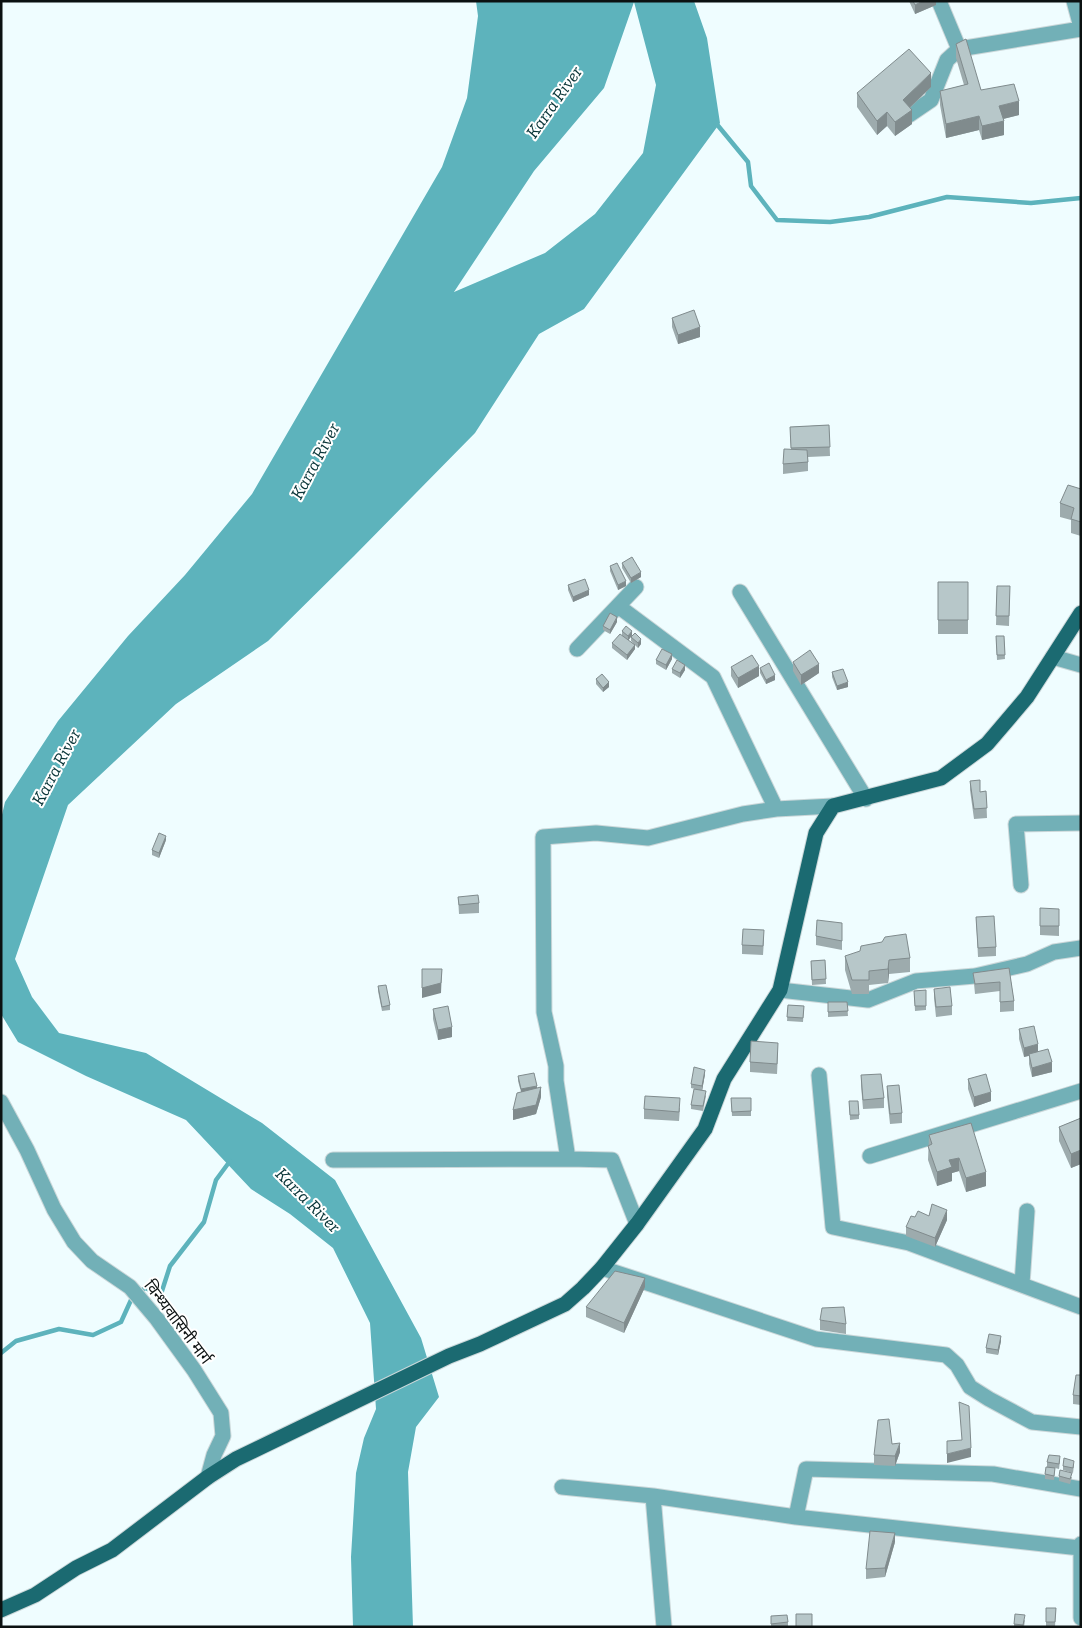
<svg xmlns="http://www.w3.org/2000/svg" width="1082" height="1628" viewBox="0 0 1082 1628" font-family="'Zilla Slab','Noto Sans Devanagari',serif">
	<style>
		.water { fill: #5db3bc; fill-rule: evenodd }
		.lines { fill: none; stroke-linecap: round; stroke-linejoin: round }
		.stream { stroke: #5db3bc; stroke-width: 4.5 }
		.minor-casing { stroke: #cbd7d9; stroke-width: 17 }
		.major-casing { stroke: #cbd7d9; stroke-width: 17 }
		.minor { stroke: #72b0b7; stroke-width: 15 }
		.major { stroke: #1b6a71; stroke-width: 15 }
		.wall { fill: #9dabad; fill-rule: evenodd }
		.shaded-wall { fill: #808b8d }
		.building { fill: #b7c7c9; stroke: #808b8d }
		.labels { text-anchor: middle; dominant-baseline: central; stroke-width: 4; stroke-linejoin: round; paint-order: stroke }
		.street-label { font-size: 16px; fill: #0b1111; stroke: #fff }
		.water-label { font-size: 18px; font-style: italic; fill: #083437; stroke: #fff }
	</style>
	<rect width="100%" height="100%" fill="#effdff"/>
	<!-- water -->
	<path class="water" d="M476 1H694L707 38 720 123 584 309 539 334 475 433 354 556 268 641 176 704 68 805 15 959 32 997 59 1033 146 1053 262 1123 335 1180 421 1338 439 1397 416 1427 408 1472 413 1627H353L351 1557 356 1473 364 1438 376 1409 370 1323 333 1248 290 1214 251 1189 186 1120 86 1076 18 1042 1 1014V819L5 802 58 721 128 636 185 575 252 494 442 167 467 98 478 16ZM634 2 656 85 643 153 595 214 545 253 454 292 534 171 604 88Z"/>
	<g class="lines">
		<!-- stream -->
		<path class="stream" d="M715 122 748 162 751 186 777 220 830 222 869 217 947 197 1031 203 1081 198
			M142 1290 145 1288 161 1294 170 1266 204 1222 216 1180 230 1161
			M1 1353 16 1341 59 1329 93 1335 121 1322 131 1300"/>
		<!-- minor casing -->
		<g class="minor-casing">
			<path id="minor" d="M939 1 959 49
				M1074 1 1081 27
				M909 115 931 100 947 60 959 49 1081 29
				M740 592 866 799
				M618 606 713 677 776 809
				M577 649 636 587
				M1053 657 1081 665
				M1021 885 1016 824 1081 823
				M780 990 868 1000 916 981 975 976 1027 964 1054 952 1081 948
				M819 1075 833 1227 909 1243 1081 1307
				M1 1102 27 1150 54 1209 74 1242 92 1261 130 1287 157 1319 194 1370 221 1413 223 1436 214 1455 208 1477
				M870 1156 1081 1091
				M333 1160 568 1159
				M637 1224 612 1160 568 1159 556 1081V1066L544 1012 543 837 596 833 648 838 743 814 776 809 833 806
				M602 1268 816 1339 946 1355 957 1365 970 1387 989 1399 1032 1422 1081 1427
				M1022 1284 1027 1211
				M562 1487 653 1496 796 1517 1080 1548
				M653 1496 664 1627
				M796 1517 806 1469 993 1474 1081 1489
				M1081 1544V1618"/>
		</g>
		<!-- major casing -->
		<g class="major-casing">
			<path id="major" d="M1 1610 35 1595 76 1568 112 1550 208 1477 236 1459 449 1356 480 1344 565 1304 583 1288 602 1268 637 1224 705 1129 724 1079 780 990 816 833 833 806 941 778 987 744 1027 697 1081 613"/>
		</g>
		<!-- minor -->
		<use href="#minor" class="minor"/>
		<!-- major -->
		<use href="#major" class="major"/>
	</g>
	<!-- wall -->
	<path class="wall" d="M909 1H936V5L915 14Z
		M956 44 981 90 1019 115 1003 119 1004 135 982 140 979 130 946 138 940 105V91L964 85 956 58Z
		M931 87 910 108 912 124 895 136 887 126 877 135 857 107V93Z
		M672 318 700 337 678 344 672 327Z
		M829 425 830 456 808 457V471L783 474V464L791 449 790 427Z
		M1081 489V536L1071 533V520L1060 517V503Z
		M622 563 641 577 631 583 622 568Z
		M610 566 626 586 618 590 610 571Z
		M938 582H968V634H938Z
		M568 585 589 595 573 602 568 590Z
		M997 586H1010L1009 626 996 625Z
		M617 622 610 634 603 630V626Z
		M622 631 632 635 641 644 638 648 635 645V649L627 660 612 648V643L622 636ZM631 637V641L634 644 628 640Z
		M996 636H1004L1005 659 997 660Z
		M672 659 666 670 656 664V660Z
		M793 662 819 673 801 685 793 671Z
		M731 667 759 676 738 688 731 676Z
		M760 668 775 680 766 684 760 673Z
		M672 669 685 670 680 678 672 673Z
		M832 672 848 687 837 690 832 677Z
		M596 679 609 687 603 692 596 684Z
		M970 781 980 792 986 791 987 818 974 819 970 790Z
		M166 840 159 858 152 855V850Z
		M458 897 479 903V913L459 914Z
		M1059 909V936L1040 935V926Z
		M976 917 996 947V956L978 957Z
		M842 923V950L816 945V936Z
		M764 939 763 955 742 954V945Z
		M845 956 910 958V972L889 974 888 983 869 985V994H852L845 970Z
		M825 960 826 984 812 985 811 961Z
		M1009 968 1014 1001V1011L1000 1012V991L975 994 973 973Z
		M378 986 390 1005V1010L382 1011 378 991Z
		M934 989 952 1006V1015L936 1017 934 998Z
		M926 990V1010L915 1011 914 991Z
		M828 1002H847L848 1016 828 1017Z
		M788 1005 804 1006 803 1022 787 1021Z
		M433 1009 452 1037 438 1040 433 1019Z
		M1019 1029 1038 1052 1052 1072 1032 1077 1029 1064V1056L1024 1057 1019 1039Z
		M778 1053 777 1074 750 1072V1062Z
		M705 1074 702 1091 706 1096 703 1111 691 1109V1105L699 1090 691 1088V1084Z
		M861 1075 884 1098V1108L863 1109 861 1085Z
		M518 1076 537 1088 541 1097 536 1114 513 1120 521 1092 518 1081Z
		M968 1079 991 1101 974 1107 968 1089Z
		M887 1086 902 1113V1123L890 1124 887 1096Z
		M731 1098H751V1116H732Z
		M849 1101 859 1115V1119L850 1120Z
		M680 1108 679 1121 644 1119V1109Z
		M1081 1118V1164L1071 1168 1059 1141V1127Z
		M971 1123 986 1186 966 1192 959 1171 952 1173V1181L937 1186 928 1160 929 1135Z
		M929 1216 947 1220 935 1247 906 1236V1227L915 1217Z
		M645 1287 624 1333 586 1317V1307Z
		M820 1320 846 1324V1334L820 1330Z
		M1001 1341 998 1355 986 1353V1348Z
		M1081 1375V1405L1073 1404V1395Z
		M892 1444 900 1452 895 1466 874 1465V1455Z
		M1060 1461 1059 1469 1055 1468 1054 1480 1045 1479V1474L1047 1467V1462Z
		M1074 1465 1073 1473 1063 1470V1466Z
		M1059 1476 1072 1477 1070 1484 1059 1481Z
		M895 1542 885 1577 866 1579V1569Z
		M1046 1608H1056L1055 1627 1046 1626Z
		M771 1616 788 1622V1627H771Z
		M1025 1620 1024 1627H1014V1624Z"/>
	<!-- shaded-wall -->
	<path class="shaded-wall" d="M923 1H936V5L915 14V5Z
		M931 73V87L903 114V100Z
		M1019 101V115L999 120V106Z
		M912 110V124L895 136V122Z
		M887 112V126L877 135V121Z
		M979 116V130L946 138V124Z
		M1004 121V135L982 140V126Z
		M700 327V337L678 344V335Z
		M641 572V577L631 583V578Z
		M626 581V586L618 590V585Z
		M589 590V595L573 602V597Z
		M617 617V622L610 634V630Z
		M632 631V635L628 641V636Z
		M641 639V644L638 648V643Z
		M635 645V649L627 660V655Z
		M672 654V659L666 670V665Z
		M819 664V673L801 685V675Z
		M685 665V670L680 678V673Z
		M759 666V676L738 688V678Z
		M775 675V680L766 684V680Z
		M609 682V687L603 692V688Z
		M848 682V687L837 690V686Z
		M166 836V840L159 858V853Z
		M889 960V974L888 983V969Z
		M442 969 441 993 422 998V988Z
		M452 1027V1037L438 1040V1030Z
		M1038 1044V1053L1024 1057V1048Z
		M1052 1062V1072L1032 1077V1068Z
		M705 1070V1074L702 1091V1086Z
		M537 1086V1090L521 1094V1089Z
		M541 1087V1097L536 1114 513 1120V1110Z
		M991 1092V1101L974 1107V1097Z
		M1081 1150V1164L1071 1168V1154Z
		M959 1158V1171L952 1173V1181L937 1186V1172L949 1160Z
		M986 1172V1186L966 1192V1178Z
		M947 1210V1220L935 1247V1238Z
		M645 1278V1287L624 1333V1323Z
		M1001 1336V1341L998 1355V1350Z
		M900 1443V1452L895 1466V1456Z
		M971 1448V1457L947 1463V1454Z
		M895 1533V1542L885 1577V1568Z"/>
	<!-- building -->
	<path class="building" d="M913 1H923L915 5Z
		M966 39 981 90 1014 84 1019 101 999 106 1004 121 982 126 979 116 946 124 940 91 968 84 956 44Z
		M909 49 931 73 903 100 912 110 895 122 887 112 877 121 857 93Z
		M694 310 700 327 678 335 672 318Z
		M829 425 830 447 791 448 790 427Z
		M784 449 807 450 808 462 783 464Z
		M1068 485 1081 489V522L1071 519 1074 508 1060 503Z
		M632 557 641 572 631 578 622 563Z
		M617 563 626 581 618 585 610 566Z
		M585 579 589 590 573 597 568 585Z
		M938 582H968V620H938Z
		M997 586H1010L1009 616H996Z
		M610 613 617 617 610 630 603 626Z
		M626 626 632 631 628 636 622 631Z
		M635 633 641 639 638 643 631 637Z
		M620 634 635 645 627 655 612 643Z
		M996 636H1004L1005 655H997Z
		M662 649 672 654 666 665 656 660Z
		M810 650 819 664 801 675 793 662Z
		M752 655 759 666 738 678 731 667Z
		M677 660 685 665 680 673 672 669Z
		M769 663 775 675 766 680 760 668Z
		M843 669 848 682 837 686 832 672Z
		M602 674 609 682 603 688 596 679Z
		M980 780V792L986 791 987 808 974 809 970 781Z
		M159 833 166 836 159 853 152 850Z
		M478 895 479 903 459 905 458 897Z
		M1040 908 1059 909V926H1040Z
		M994 916 996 947 978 948 976 917Z
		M817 920 842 923V941L816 936Z
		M743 929 764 930 763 946 742 945Z
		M906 934 910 958 889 960 888 969 869 971V980H852L845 956 860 951 861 946 882 942 885 937Z
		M825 960 826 979 812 980 811 961Z
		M1009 968 1014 1001 1000 1002V982L975 984 973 973Z
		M422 969H442L441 983 422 988Z
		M386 985 390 1005 382 1007 378 986Z
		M950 987 952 1006 936 1007 934 989Z
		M926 990V1006H915L914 991Z
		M828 1002H847L848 1011 828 1012Z
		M788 1005 804 1006 803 1018 787 1017Z
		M448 1006 452 1027 438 1030 433 1009Z
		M1034 1026 1038 1044 1024 1048 1019 1029Z
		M751 1041 778 1043 777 1064 750 1062Z
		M1048 1049 1052 1062 1032 1068 1029 1054Z
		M694 1067 705 1070 702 1086 691 1084Z
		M534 1073 537 1086 521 1089 518 1076Z
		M881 1074 884 1098 863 1100 861 1075Z
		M986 1074 991 1092 974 1097 968 1079Z
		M899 1085 902 1113 890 1114 887 1086Z
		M541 1087 536 1105 513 1110 517 1093Z
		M694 1089 706 1091 703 1106 691 1105Z
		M645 1096 680 1098 679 1112 644 1109Z
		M731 1098H751V1111L732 1112Z
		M849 1101H858L859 1115H850Z
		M1081 1118V1150L1071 1154 1059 1127Z
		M971 1123 986 1172 966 1178 959 1158 949 1160 952 1167 937 1172 928 1146 932 1144 929 1135Z
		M932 1204 947 1210 935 1238 906 1227 911 1216 915 1217 918 1211 929 1216Z
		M615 1271 645 1278 624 1323 586 1307Z
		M844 1307 846 1324 820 1320 822 1308Z
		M989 1334 1001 1336 998 1350 986 1348Z
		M1076 1375H1081V1396L1073 1395Z
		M959 1402 969 1406 971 1448 947 1454V1441L962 1440Z
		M889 1419 892 1444 900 1443 895 1456 874 1455 878 1420Z
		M1049 1455 1060 1456 1059 1464 1047 1462Z
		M1064 1458 1074 1461 1073 1468 1063 1466Z
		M1046 1467 1055 1468 1054 1476 1045 1474Z
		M1060 1470 1072 1473 1070 1479 1059 1476Z
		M870 1531 895 1533 885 1568 866 1569Z
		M1046 1608H1056L1055 1622H1046Z
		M796 1614H812V1627H796Z
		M1015 1614 1025 1615 1023 1625 1014 1624Z
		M787 1615 788 1622 771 1624V1616Z"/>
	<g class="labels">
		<!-- street labels -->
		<g class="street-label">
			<text transform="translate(178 1322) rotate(53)">विन्ध्यवासिनी मार्ग</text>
		</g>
		<!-- water labels -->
		<g class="water-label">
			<text transform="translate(554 102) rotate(-55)">Karra River</text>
			<text transform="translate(315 461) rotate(-62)">Karra River</text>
			<text transform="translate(56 767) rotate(-62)">Karra River</text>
			<text transform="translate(308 1200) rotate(45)">Karra River</text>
		</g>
	</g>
	<!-- border -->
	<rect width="1082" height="1628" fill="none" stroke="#0b1111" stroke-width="5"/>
</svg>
